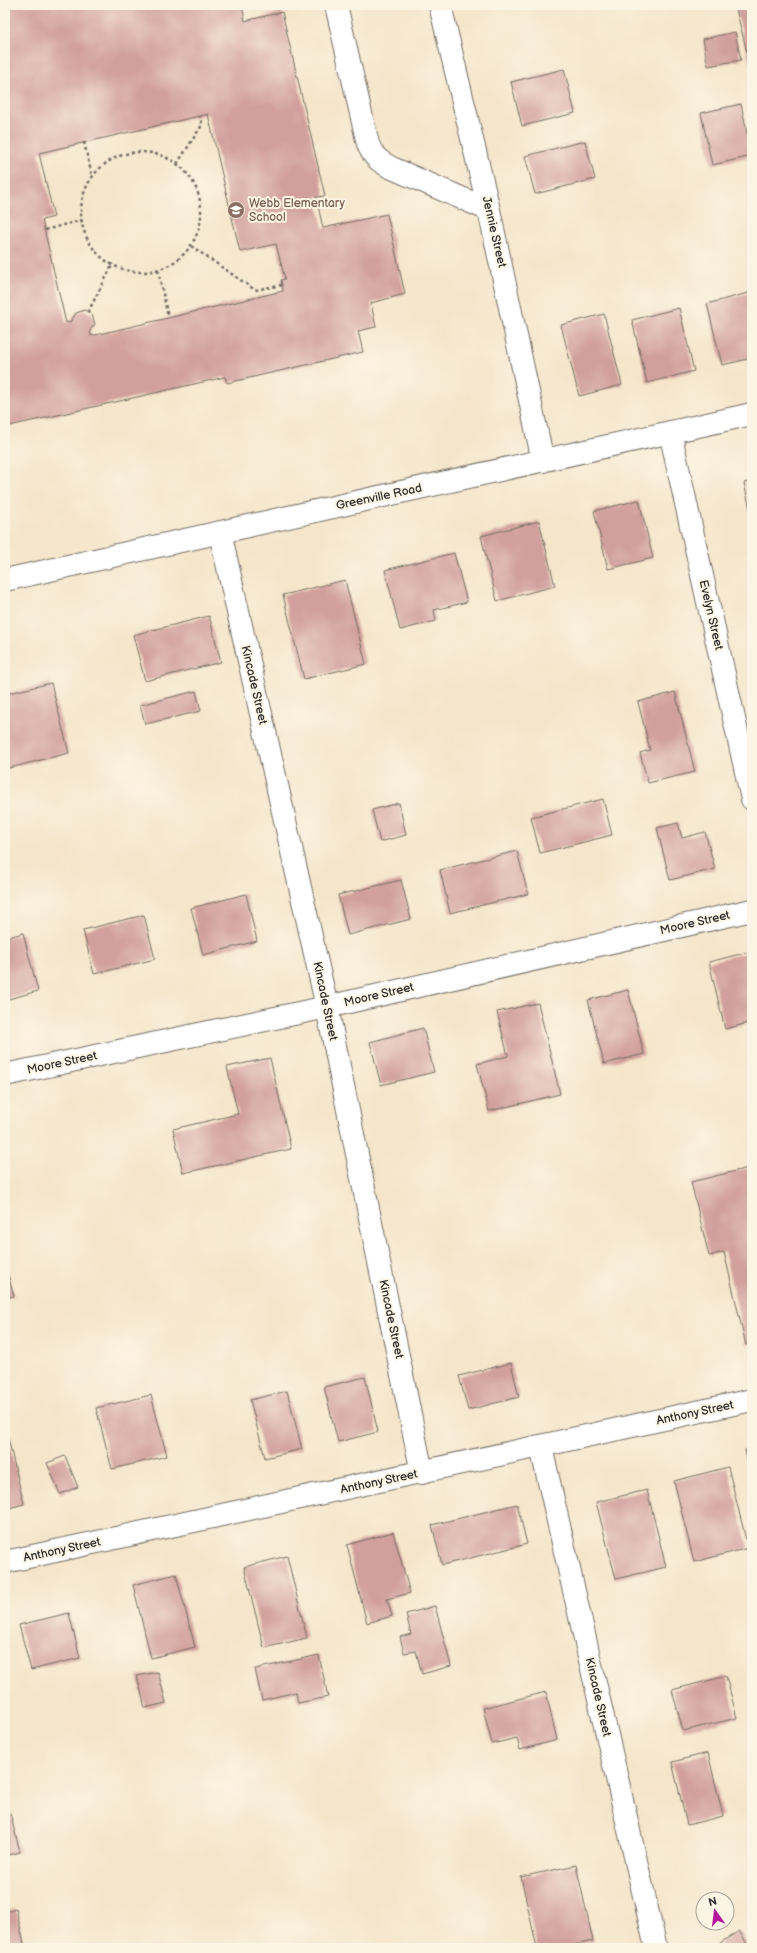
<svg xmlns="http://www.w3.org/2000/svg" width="757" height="1953" viewBox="0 0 757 1953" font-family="'Balsamiq Sans',sans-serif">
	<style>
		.building { fill: #d2a09c; fill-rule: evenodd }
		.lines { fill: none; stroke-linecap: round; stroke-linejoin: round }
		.minor-casing { stroke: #726c63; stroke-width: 24 }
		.path { stroke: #726c63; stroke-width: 2.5; stroke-dasharray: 3 3; stroke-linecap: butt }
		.minor { stroke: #fff; stroke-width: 22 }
		.labels { text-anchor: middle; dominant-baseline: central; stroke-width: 4; stroke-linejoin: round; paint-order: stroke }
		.education-label { font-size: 12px; fill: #785e54; stroke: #fcf5e5; text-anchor: start }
		.street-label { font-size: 12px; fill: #2b2b2b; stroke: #fcf5e5 }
	</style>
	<rect width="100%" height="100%" fill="#fcf5e5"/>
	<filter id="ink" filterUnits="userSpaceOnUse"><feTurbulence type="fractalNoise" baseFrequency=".025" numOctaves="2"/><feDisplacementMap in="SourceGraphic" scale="8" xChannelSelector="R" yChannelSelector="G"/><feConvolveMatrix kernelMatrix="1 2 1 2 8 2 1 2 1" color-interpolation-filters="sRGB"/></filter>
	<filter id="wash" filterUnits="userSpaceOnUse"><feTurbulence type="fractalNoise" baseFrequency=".012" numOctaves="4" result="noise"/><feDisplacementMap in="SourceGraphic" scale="16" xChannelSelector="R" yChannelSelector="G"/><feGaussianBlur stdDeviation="0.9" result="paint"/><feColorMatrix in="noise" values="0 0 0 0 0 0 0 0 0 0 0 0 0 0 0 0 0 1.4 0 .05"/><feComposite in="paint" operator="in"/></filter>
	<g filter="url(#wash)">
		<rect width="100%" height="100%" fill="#f5e5cb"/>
		<g id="blocks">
			<!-- building -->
			<path class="building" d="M12 5H242L245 21 282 12 325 196 316 197 323 228 387 214 405 294 371 303 376 327 358 331 363 352 227 383 225 377 5 427V9L12 7ZM208 114 240 252 276 244 285 279 281 280 283 291 91 336 90 330 95 324 92 315 85 310 76 313 71 321 66 323 42 220 54 217 39 153Z
				M735 5H752V64H750Z
				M735 32 741 60 708 66 703 39Z
				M564 69 575 113 522 126 511 82Z
				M741 104 752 156 712 165 701 113Z
				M585 141 595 179 535 194 525 156Z
				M752 292V358L722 365 707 304Z
				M679 308 694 371 647 383 632 320Z
				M604 314 622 385 579 396 561 325Z
				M752 481V514H751L744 483Z
				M639 500 653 558 608 569 594 511Z
				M539 521 555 586 497 601 481 536Z
				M454 553 467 602 434 610 436 621 400 630 385 570Z
				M345 580 366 664 304 679 283 595Z
				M209 616 221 662 145 681 133 635Z
				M51 683 69 753 5 769V694Z
				M196 691 201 711 145 724 140 705Z
				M675 692 695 772 648 783 640 753 650 750 638 702Z
				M603 799 612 835 540 853 531 817Z
				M399 803 406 835 380 842 372 810Z
				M678 823 682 838 705 832 715 869 670 880 657 828Z
				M517 851 528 894 450 913 440 870Z
				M401 880 411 919 348 935 338 895Z
				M246 894 257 941 203 955 191 908Z
				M144 915 155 959 94 974 83 930Z
				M23 933 38 991 5 1000V938Z
				M748 952 752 968V1022L725 1029 709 962Z
				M628 990 644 1054 604 1064 588 1000Z
				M538 1003 560 1094 489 1111 477 1064 508 1056 497 1012Z
				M423 1028 434 1072 381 1085 370 1042Z
				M270 1058 291 1149 183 1173 173 1129 238 1114 227 1067Z
				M752 1167V1343L746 1345 724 1252 709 1256 691 1182Z
				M5 1264 14 1296 5 1298Z
				M511 1363 519 1397 468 1410 459 1376Z
				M365 1377 378 1432 338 1442 324 1387Z
				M287 1391 302 1449 265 1458 250 1400Z
				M151 1395 167 1456 112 1469 96 1408Z
				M5 1434H7L24 1504 5 1509Z
				M752 1448V1477H751L745 1450Z
				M65 1456 78 1487 60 1494 47 1463Z
				M728 1467 748 1548 694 1562 674 1481Z
				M647 1490 666 1567 616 1579 596 1502Z
				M517 1504 527 1544 442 1565 432 1525Z
				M393 1532 410 1593 387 1599 392 1616 367 1623 347 1545Z
				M287 1556 307 1638 264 1648 244 1567Z
				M176 1574 195 1647 151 1658 133 1585Z
				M435 1606 451 1666 422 1674 416 1651 404 1653 400 1637 411 1634 406 1614Z
				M69 1613 80 1658 31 1670 19 1625Z
				M319 1655 328 1697 298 1703 296 1692 262 1700 255 1669Z
				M158 1672 166 1703 145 1708 137 1676Z
				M726 1676 737 1718 683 1731 672 1690Z
				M546 1692 557 1740 520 1750 517 1738 492 1744 483 1708Z
				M708 1753 723 1816 687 1825 672 1762Z
				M10 1813 20 1852 5 1856V1814Z
				M576 1865 593 1941 560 1948H537L521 1877Z
				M16 1909 25 1948H5V1912Z
				M739 1931 750 1948H723L720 1943Z"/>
		</g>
	</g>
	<g filter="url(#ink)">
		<use href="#blocks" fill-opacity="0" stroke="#726c63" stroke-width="1"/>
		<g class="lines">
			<!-- minor casing -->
			<g class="minor-casing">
				<path id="minor" d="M336 5 368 144C373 157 380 162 392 168L489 210
					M440 5 489 210 543 461
					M670 432 752 799
					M220 532 327 1007 422 1473
					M5 580 752 414
					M5 1075 327 1007 752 910
					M541 1447 656 1948
					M5 1562 752 1400"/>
			</g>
			<!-- path -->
			<path class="path" d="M84 142 92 176
				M81 212a60 60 0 1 1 120 0a60 60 0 1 1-120 0Z
				M177 164 202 125 200 116
				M45 230 82 220
				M191 246 255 290 282 285
				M158 270 168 317
				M88 312 113 264"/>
			<!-- minor -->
			<use href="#minor" class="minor"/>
		</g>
	</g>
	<!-- icons -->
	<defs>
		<g id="school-disc" transform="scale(0.9)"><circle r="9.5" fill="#8d6e63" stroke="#fcf5e5"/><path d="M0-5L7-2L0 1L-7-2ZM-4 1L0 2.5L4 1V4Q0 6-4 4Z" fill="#fff"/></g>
	</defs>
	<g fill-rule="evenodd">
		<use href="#school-disc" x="236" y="210"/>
	</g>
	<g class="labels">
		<!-- education labels -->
		<g class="education-label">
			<text x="249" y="203">Webb Elementary<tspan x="249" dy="14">School</tspan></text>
		</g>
		<!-- street labels -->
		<g class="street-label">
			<text transform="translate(494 232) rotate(77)">Jennie Street</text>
			<text transform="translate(379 497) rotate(-12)">Greenville Road</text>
			<text transform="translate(711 615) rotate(77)">Evelyn Street</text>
			<text transform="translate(254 685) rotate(77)">Kincade Street</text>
			<text transform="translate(695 923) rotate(-13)">Moore Street</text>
			<text transform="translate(379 995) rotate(-13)">Moore Street</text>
			<text transform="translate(325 1001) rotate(78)">Kincade Street</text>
			<text transform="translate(62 1063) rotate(-12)">Moore Street</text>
			<text transform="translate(391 1319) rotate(78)">Kincade Street</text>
			<text transform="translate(695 1413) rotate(-12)">Anthony Street</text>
			<text transform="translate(379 1482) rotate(-12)">Anthony Street</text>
			<text transform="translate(62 1550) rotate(-12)">Anthony Street</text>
			<text transform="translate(598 1697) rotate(77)">Kincade Street</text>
		</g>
	</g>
	<!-- margin -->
	<rect width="757" height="1953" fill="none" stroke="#fcf5e5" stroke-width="20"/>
	<!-- north arrow -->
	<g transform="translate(715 1911) rotate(346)"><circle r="19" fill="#fcf5e5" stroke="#a8a49b"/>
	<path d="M0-3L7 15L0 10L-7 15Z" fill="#b5179e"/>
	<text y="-6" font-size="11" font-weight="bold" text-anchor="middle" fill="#2b2b2b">N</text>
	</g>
</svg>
